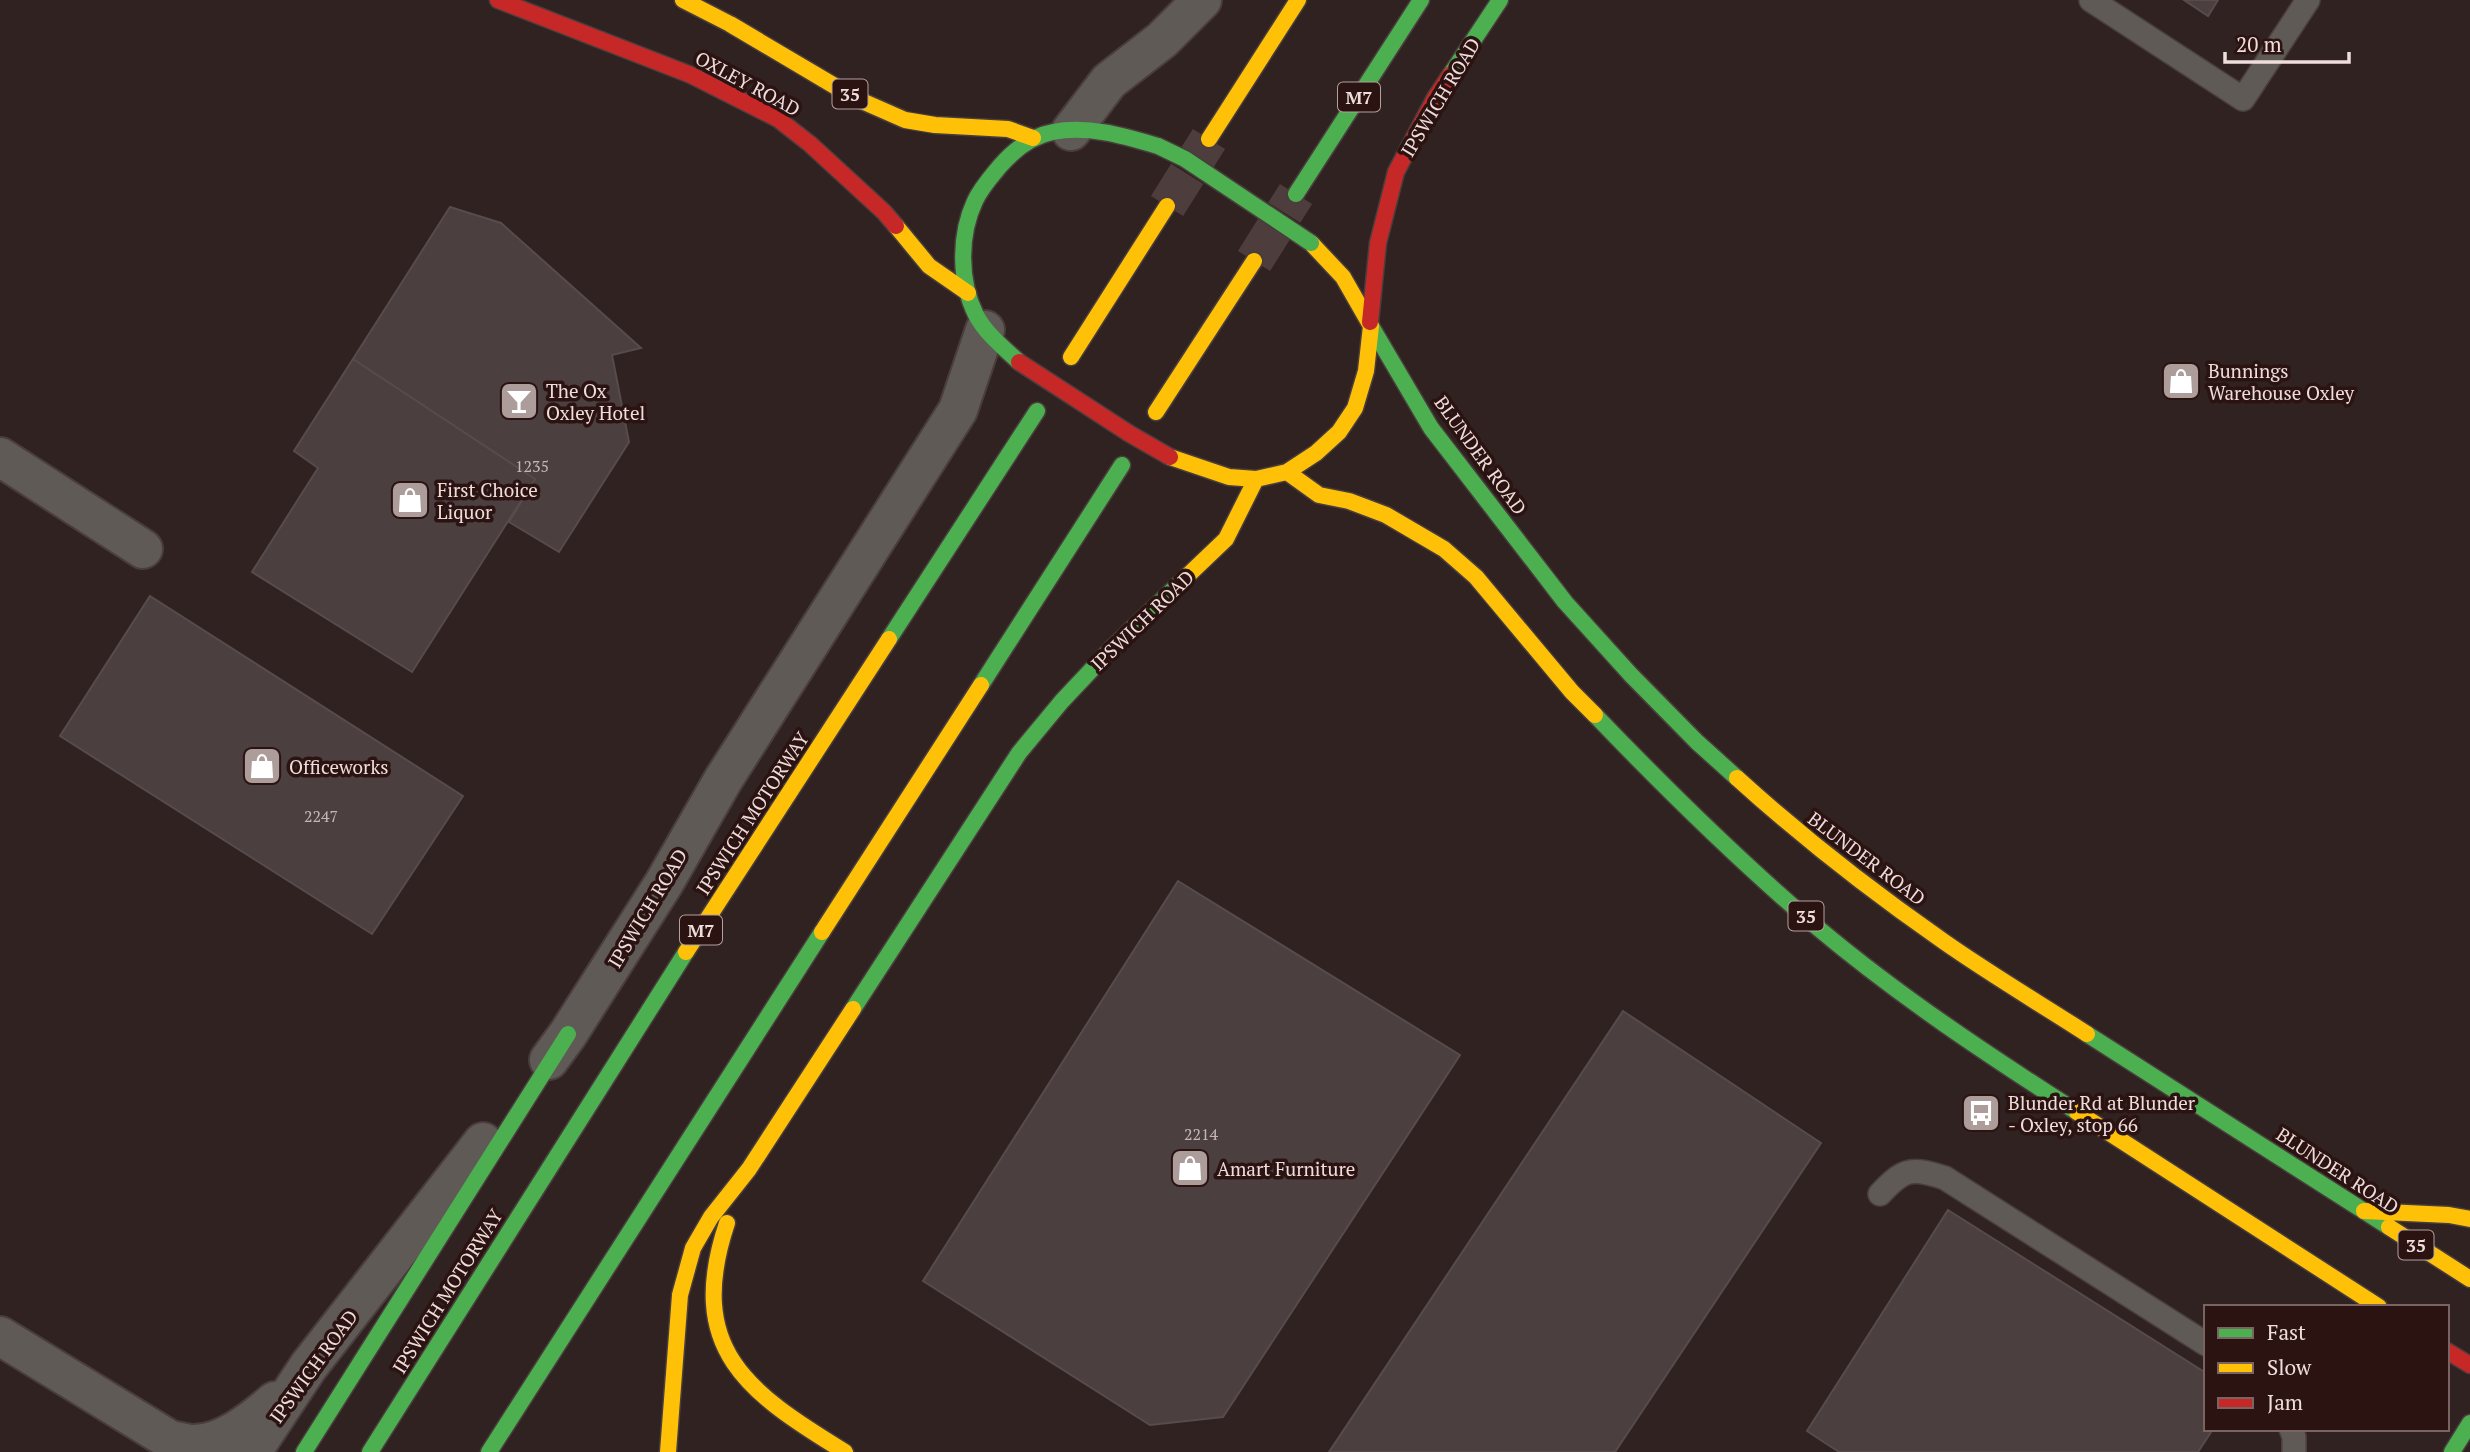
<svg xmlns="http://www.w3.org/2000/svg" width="2470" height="1452" viewBox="0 0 2470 1452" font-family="'PT Serif',serif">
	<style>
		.building { fill: #4b3f40; stroke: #574b4c; stroke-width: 2 }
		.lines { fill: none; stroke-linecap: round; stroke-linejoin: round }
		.highway-tunnel { stroke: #4d3e3d; stroke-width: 38; stroke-dasharray: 38 19; stroke-linecap: butt }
		.lane-casing { stroke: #493d3d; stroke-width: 26 }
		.street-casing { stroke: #493d3d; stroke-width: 42 }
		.fast-casing { stroke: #493d3d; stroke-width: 19 }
		.slow-casing { stroke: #493d3d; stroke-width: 19 }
		.jam-casing { stroke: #493d3d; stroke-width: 19 }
		.lane { stroke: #605a57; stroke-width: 23 }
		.street { stroke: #605a57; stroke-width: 38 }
		.fast { stroke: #4caf50; stroke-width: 16 }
		.slow { stroke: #ffc107; stroke-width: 16 }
		.jam { stroke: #c62828; stroke-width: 16 }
		.fast-bridge-casing { stroke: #493d3d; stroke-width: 19; stroke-linecap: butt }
		.jam-bridge-casing { stroke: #493d3d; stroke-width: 19; stroke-linecap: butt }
		.fast-bridge { stroke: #4caf50; stroke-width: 16 }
		.jam-bridge { stroke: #c62828; stroke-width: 16 }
		.labels { text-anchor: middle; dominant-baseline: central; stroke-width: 7; stroke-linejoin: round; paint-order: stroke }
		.number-label { font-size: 16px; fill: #c6b6b4 }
		.shield { fill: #2b1312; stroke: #b4a09f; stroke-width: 2 }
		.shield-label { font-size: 18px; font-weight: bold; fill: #efdddb }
		.street-label { font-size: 19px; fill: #efdddb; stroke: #2b1312 }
		.poi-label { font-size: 19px; fill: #efdddb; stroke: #2b1312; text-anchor: start }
	</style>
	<rect width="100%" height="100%" fill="#302221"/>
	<!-- building -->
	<path class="building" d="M2184 0H2218L2208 16Z
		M450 207 501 223 641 348 612 355 629 442 559 552 509 522 535 479 353 359Z
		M353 359 535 479 412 672 252 572 318 468 294 451Z
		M150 596 463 796 372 934 60 736Z
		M1178 881 1460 1055 1223 1417 1150 1425 923 1281Z
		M1623 1011 1821 1143 1615 1452H1329Z
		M1948 1210 2206 1373V1429H2213L2198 1452H1839L1807 1431Z"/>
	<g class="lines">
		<!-- highway-tunnel -->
		<path class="highway-tunnel" d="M1167 206 1209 139
			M1254 261 1296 194"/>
		<!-- lane casing -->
		<g class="lane-casing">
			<path id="lane" d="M2091 0 2243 99 2308 0
				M1880 1194C1904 1168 1912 1167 1945 1178L2206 1344
				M2291 1429 2294 1437V1452"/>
		</g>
		<!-- street casing -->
		<g class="street-casing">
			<path id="street" d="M1071 131 1109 81 1162 40 1202 0
				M0 457 143 549
				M549 1060 568 1034 664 883 723 780 958 410 985 330
				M0 1336 170 1440C177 1441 184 1443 192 1444 222 1445 253 1420 275 1401
				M252 1452 308 1367 483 1142"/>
		</g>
		<!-- fast casing -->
		<g class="fast-casing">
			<path id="fast" d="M1451 74 1500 0
				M1296 194 1421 0
				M1371 326 1431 428 1565 602 1631 675 1697 742 1737 778
				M1019 362C1004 348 986 334 976 315 959 281 959 235 975 201 981 188 991 177 1000 166 1014 150 1032 136 1053 132 1088 125 1124 136 1158 146
				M889 639 1037 411
				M981 685 1122 465
				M1595 715C1666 789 1739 861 1818 928 1899 996 1988 1055 2077 1112
				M853 1009 1019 753 1062 701 1112 648 1182 581
				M2087 1034 2389 1227
				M304 1452 568 1034
				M370 1452 686 952
				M489 1452 822 932
				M2452 1452 2470 1423"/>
		</g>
		<!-- slow casing -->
		<g class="slow-casing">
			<path id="slow" d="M683 0 730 24 855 98 905 120 935 125 1008 129 1033 138
				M1209 139 1298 0
				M896 226 929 266 968 293
				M1071 357 1167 206
				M1156 412 1254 261
				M1170 457 1229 477 1256 479 1287 472 1316 453 1339 432 1355 408 1366 371 1371 326 1343 277 1311 243
				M1287 472 1319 495 1349 501 1386 515 1444 549 1476 577 1572 692 1595 715
				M1182 581 1226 539 1256 479
				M1737 778C1802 837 1871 891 1943 941 1990 974 2039 1003 2087 1034
				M822 932 981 685
				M686 952 889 639
				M2077 1112 2379 1307
				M2364 1211 2449 1215 2470 1219
				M727 1223C685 1349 747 1392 845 1452
				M2389 1227 2470 1279
				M668 1452 680 1295 693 1248 711 1217 749 1169 853 1009"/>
		</g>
		<!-- jam casing -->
		<g class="jam-casing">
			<path id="jam" d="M498 0 691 75 778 119 810 144 884 212 896 226
				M1370 322 1378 243 1396 172 1435 98 1451 74
				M2447 1351 2470 1365"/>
		</g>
		<!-- lane -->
		<use href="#lane" class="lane"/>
		<!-- street -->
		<use href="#street" class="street"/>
		<!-- fast -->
		<use href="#fast" class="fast"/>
		<!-- slow -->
		<use href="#slow" class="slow"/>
		<!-- jam -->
		<use href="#jam" class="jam"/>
		<!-- fast-bridge casing -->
		<g class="fast-bridge-casing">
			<path id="fast-bridge" d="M1158 146 1185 159 1311 243"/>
		</g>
		<!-- jam-bridge casing -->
		<g class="jam-bridge-casing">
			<path id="jam-bridge" d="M1019 362 1130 434 1170 457"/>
		</g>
		<!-- fast-bridge -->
		<use href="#fast-bridge" class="fast-bridge"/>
		<!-- jam-bridge -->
		<use href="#jam-bridge" class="jam-bridge"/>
	</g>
	<!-- icons -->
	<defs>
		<g id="shop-square" transform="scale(2.0125)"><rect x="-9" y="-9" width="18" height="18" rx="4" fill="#ac9c9a" stroke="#2b1312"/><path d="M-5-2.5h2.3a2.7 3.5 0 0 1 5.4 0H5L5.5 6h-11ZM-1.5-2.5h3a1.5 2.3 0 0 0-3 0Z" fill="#fff"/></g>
		<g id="bar-square" transform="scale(2.0125)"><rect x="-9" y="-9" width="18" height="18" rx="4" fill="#ac9c9a" stroke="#2b1312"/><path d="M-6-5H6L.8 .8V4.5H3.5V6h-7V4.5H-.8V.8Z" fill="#fff"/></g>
		<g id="bus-square" transform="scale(2.0125)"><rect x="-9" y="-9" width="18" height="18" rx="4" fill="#ac9c9a" stroke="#2b1312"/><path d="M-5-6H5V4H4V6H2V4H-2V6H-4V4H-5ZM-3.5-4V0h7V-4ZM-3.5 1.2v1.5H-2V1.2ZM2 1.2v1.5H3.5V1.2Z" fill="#fff"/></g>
	</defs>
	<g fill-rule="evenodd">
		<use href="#shop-square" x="2181" y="381"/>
		<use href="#bar-square" x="519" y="401"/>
		<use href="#shop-square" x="410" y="500"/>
		<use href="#shop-square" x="262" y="766"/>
		<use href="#bus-square" x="1981" y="1113"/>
		<use href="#shop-square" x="1190" y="1168"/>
	</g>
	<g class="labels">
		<!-- number labels -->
		<g class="number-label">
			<text x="532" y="466">1235</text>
			<text x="321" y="816">2247</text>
			<text x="1201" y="1134">2214</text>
		</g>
		<!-- shield labels -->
		<g class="shield">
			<rect x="832.5" y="79.5" width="35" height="29" rx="5"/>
			<rect x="1338" y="82.5" width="42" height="29" rx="5"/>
			<rect x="1788.5" y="901.5" width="35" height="29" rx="5"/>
			<rect x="680" y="915.5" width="42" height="29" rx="5"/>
			<rect x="2398.5" y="1230.5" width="35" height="29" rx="5"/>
		</g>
		<g class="shield-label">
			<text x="850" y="94">35</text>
			<text x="1359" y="97">M7</text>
			<text x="1806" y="916">35</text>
			<text x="701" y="930">M7</text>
			<text x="2416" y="1245">35</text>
		</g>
		<!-- street labels -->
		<g class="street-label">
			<text transform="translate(748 83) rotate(28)">OXLEY ROAD</text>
			<text transform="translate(1440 97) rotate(-59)">IPSWICH ROAD</text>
			<text transform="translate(1481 455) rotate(54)">BLUNDER ROAD</text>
			<text transform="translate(1142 620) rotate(-44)">IPSWICH ROAD</text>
			<text transform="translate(752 813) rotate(-57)">IPSWICH MOTORWAY</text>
			<text transform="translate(1867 858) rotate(37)">BLUNDER ROAD</text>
			<text transform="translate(647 908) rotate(-59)">IPSWICH ROAD</text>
			<text transform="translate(2338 1170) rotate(33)">BLUNDER ROAD</text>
			<text transform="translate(447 1291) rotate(-58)">IPSWICH MOTORWAY</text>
			<text transform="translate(313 1366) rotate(-54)">IPSWICH ROAD</text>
		</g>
		<!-- poi labels -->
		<g class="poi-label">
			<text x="2208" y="370">Bunnings<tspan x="2208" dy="22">Warehouse Oxley</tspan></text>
			<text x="546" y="390">The Ox<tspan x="546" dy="22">Oxley Hotel</tspan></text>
			<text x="437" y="489">First Choice<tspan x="437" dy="22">Liquor</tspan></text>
			<text x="289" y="766">Officeworks</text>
			<text x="2008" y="1102">Blunder Rd at Blunder<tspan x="2008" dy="22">- Oxley, stop 66</tspan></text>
			<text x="1217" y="1168">Amart Furniture</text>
		</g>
	</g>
	<!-- legend -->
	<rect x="2204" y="1305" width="245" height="126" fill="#2b1312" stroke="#796462" stroke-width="2"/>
	<rect x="2218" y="1328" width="35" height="10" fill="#4caf50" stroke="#796462" stroke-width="2"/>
	<text x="2267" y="1340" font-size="21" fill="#efdddb">Fast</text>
	<rect x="2218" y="1363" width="35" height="10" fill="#ffc107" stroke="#796462" stroke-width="2"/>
	<text x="2267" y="1375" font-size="21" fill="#efdddb">Slow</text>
	<rect x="2218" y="1398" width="35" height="10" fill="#c62828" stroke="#796462" stroke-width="2"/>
	<text x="2267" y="1410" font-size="21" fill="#efdddb">Jam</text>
	<!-- scale -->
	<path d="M2225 52v10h124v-10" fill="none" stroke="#efdddb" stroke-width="3.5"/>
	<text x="2236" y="52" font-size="21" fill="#efdddb" stroke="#2b1312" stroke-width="5" paint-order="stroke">20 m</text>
</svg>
